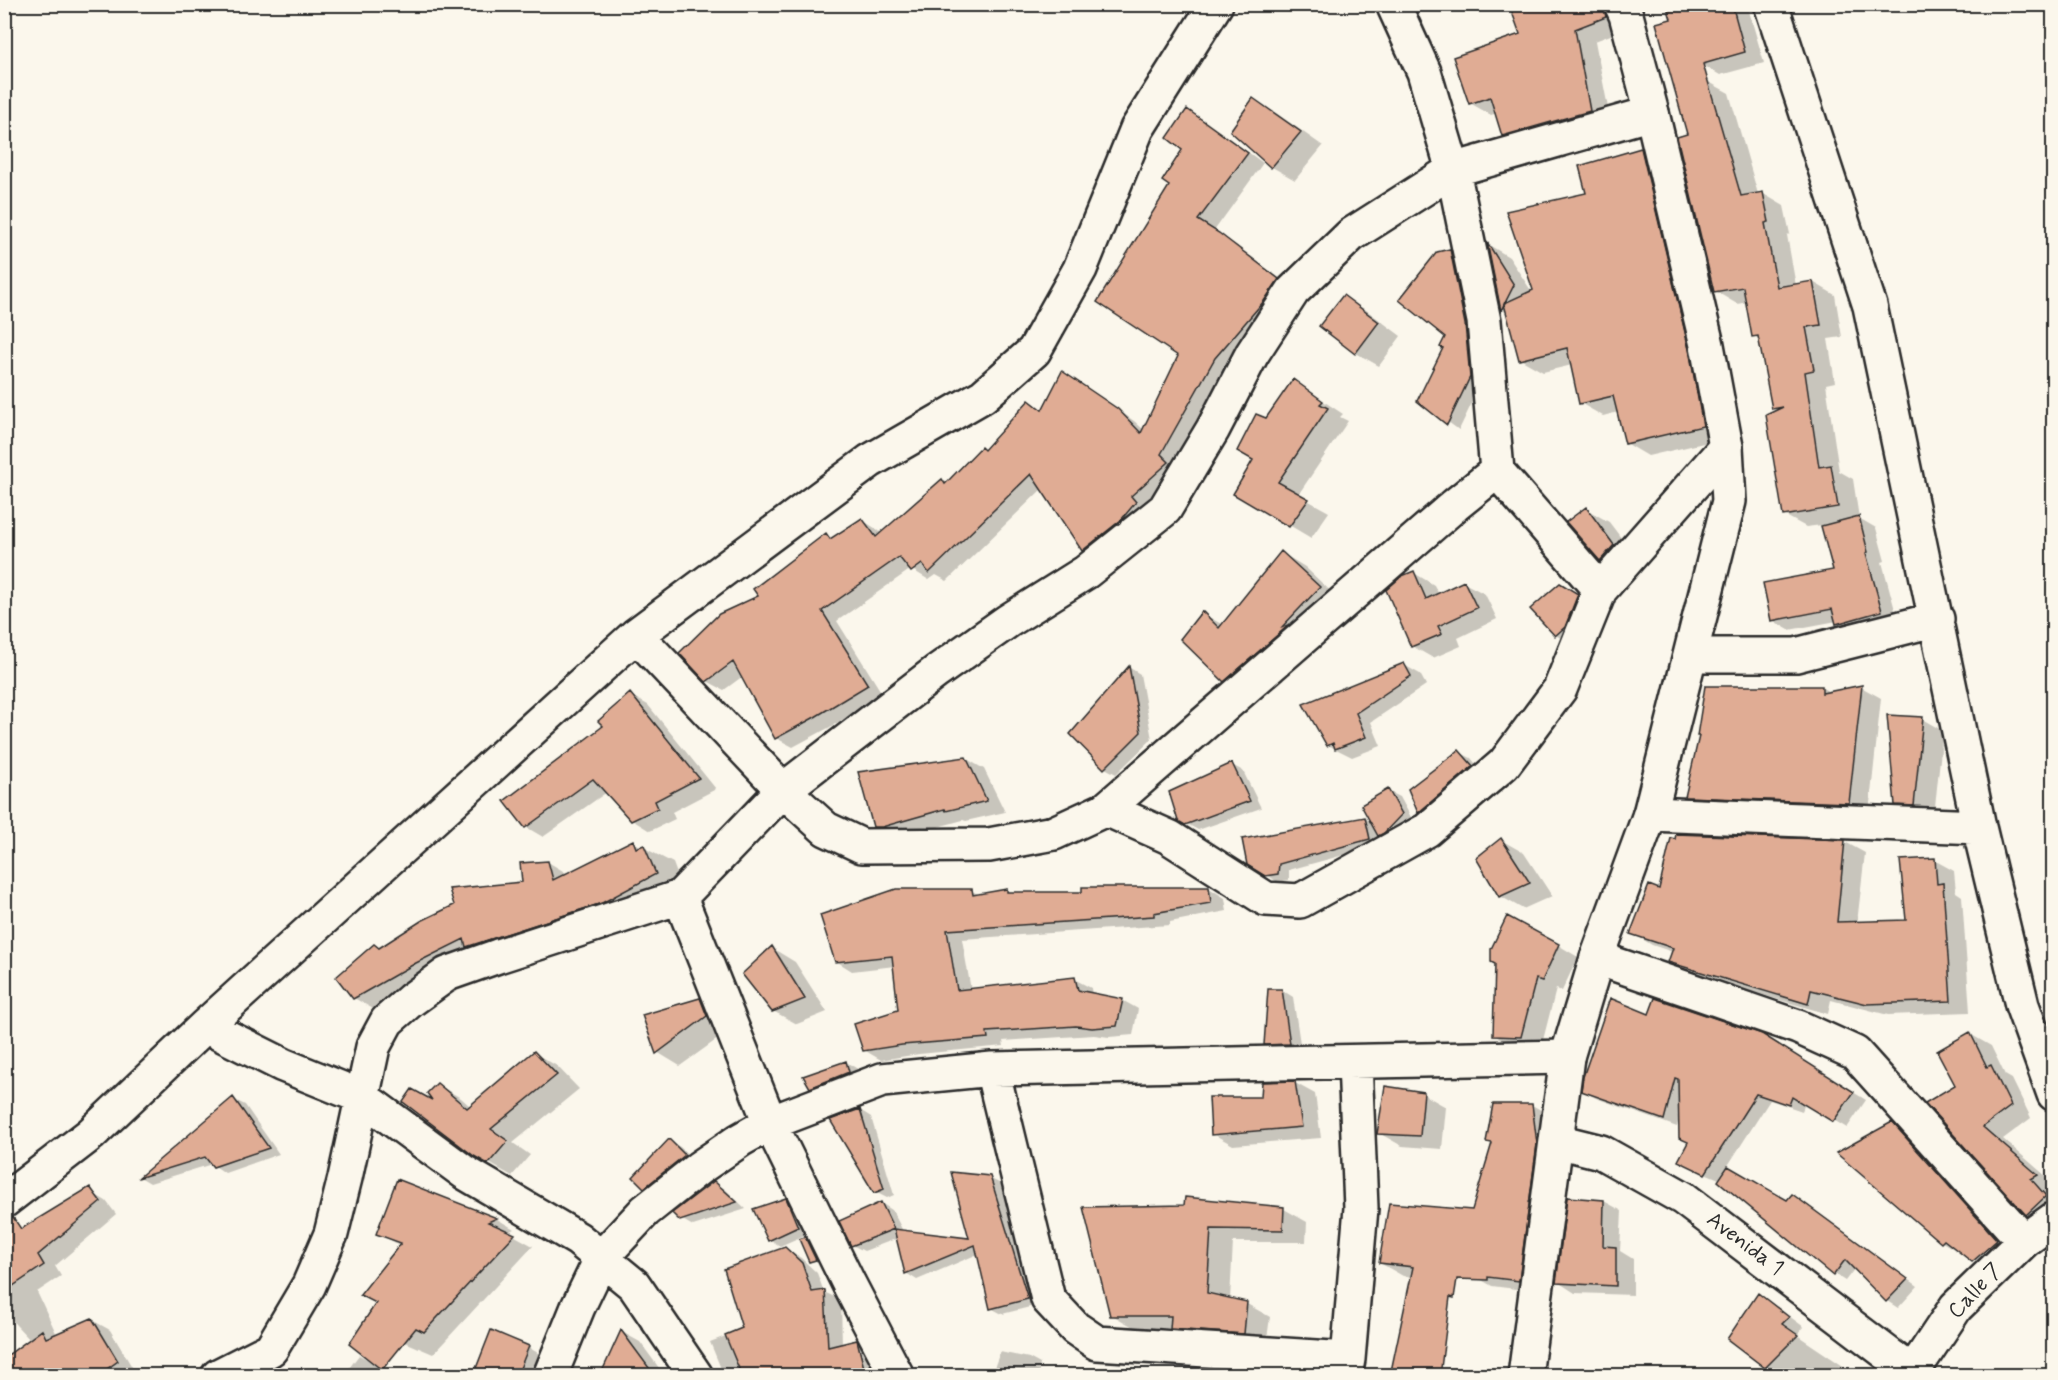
<svg xmlns="http://www.w3.org/2000/svg" width="2058" height="1380" viewBox="0 0 2058 1380" font-family="Mynerve,sans-serif">
	<style>
		.shadow { fill: #0003 }
		.building { fill: #e0ac94; stroke: #2b2b2b; stroke-width: 1.5 }
		.lines { fill: none; stroke-linecap: round; stroke-linejoin: round }
		.street-casing { stroke: #2b2b2b; stroke-width: 38 }
		.secondary-casing { stroke: #2b2b2b; stroke-width: 38 }
		.street { stroke: #fbf7ec; stroke-width: 33 }
		.secondary { stroke: #fbf7ec; stroke-width: 33 }
		.labels { text-anchor: middle; dominant-baseline: central; stroke-width: 4.5; stroke-linejoin: round; paint-order: stroke }
		.street-label { font-size: 22px; fill: #2b2b2b; stroke: #fbf7ec }
	</style>
	<rect width="100%" height="100%" fill="#fbf7ec"/>
	<filter id="ink" filterUnits="userSpaceOnUse"><feTurbulence type="fractalNoise" baseFrequency=".0167" numOctaves="2"/><feDisplacementMap in="SourceGraphic" scale="12" xChannelSelector="R" yChannelSelector="G"/><feConvolveMatrix kernelMatrix="1 2 1 2 8 2 1 2 1" color-interpolation-filters="sRGB"/></filter>
	<g filter="url(#ink)">
		<!-- shadow -->
		<path class="shadow" d="M1510 4H1610L1621 31 1595 41 1611 123 1524 147 1503 135 1497 113 1491 115 1470 103 1522 35Z
			M1670 4H1747L1764 63 1720 75 1701 64Z
			M1707 81 1729 93 1758 194 1762 193 1784 206 1790 234 1787 235 1796 286 1813 282 1835 295 1842 337 1828 339 1835 382 1826 384 1839 471 1853 479 1859 518 1876 528 1885 561 1882 562 1898 621 1854 633 1837 621 1789 630 1772 620 1835 571 1822 525 1806 527 1784 515 1778 411 1774 409 1761 340 1754 336 1748 302 1737 304 1715 291 1689 135Z
			M1253 100 1276 113 1323 146 1295 180 1272 167 1232 131Z
			M1187 111 1204 120 1263 163 1214 231 1236 245 1294 290 1185 472 1100 559 1083 550 1042 489 947 581 936 575 929 580 911 569 837 621 883 695 832 726 793 747 776 738 743 676 724 690 707 681 760 596 826 535 833 539 862 520 878 530 882 534 942 481 947 484 985 451 1029 402 1043 410 1079 383 1134 421 1144 430 1180 355 1171 185 1184 150Z
			M1641 150 1663 162 1725 438 1648 456 1626 443 1618 412 1603 416 1580 403 1572 365 1543 372 1520 359 1509 314 1502 310 1489 245 1509 257 1532 292 1588 194Z
			M1450 251 1461 257 1481 384 1459 430 1419 401 1444 347 1447 337Z
			M1343 297 1366 310 1401 336 1379 366 1356 353Z
			M1293 381 1343 414 1340 417 1348 421 1298 495 1329 512 1311 538 1235 493 1255 460 1267 420Z
			M1586 509 1609 522 1637 559 1624 574 1601 560 1568 522Z
			M1282 553 1305 567 1342 602 1248 694 1224 681 1202 613 1223 625Z
			M1414 573 1434 585 1439 595 1464 583 1485 594 1497 619 1458 638 1461 646 1433 658 1412 646Z
			M1560 585 1589 601 1567 641 1555 635Z
			M1404 665 1420 674 1426 685 1371 722 1381 746 1352 757 1328 745 1306 704Z
			M1130 668 1140 674 1152 739 1116 774 1105 768 1072 734Z
			M1821 687 1831 693 1861 687 1881 698 1869 813 1706 807 1687 796Z
			M630 695 648 705 716 789 672 812 675 819 650 831 632 820 607 792 543 837 526 827Z
			M1922 719 1943 731 1934 816H1917L1897 804Z
			M1459 752 1471 758 1483 773 1430 818 1419 812Z
			M965 758 984 769 1005 812 966 821 963 820 901 837H893L874 826Z
			M1232 765 1243 771 1261 808 1198 830 1180 820Z
			M1388 791 1400 797 1413 821 1390 841 1378 834 1380 845 1289 870V880L1278 882 1249 864 1364 818 1372 823Z
			M1677 835 1845 842 1865 853 1857 923 1907 922 1934 860 1954 871 1956 892 1962 896 1970 1012 1888 1015 1831 1000 1828 1014 1689 973 1669 962 1673 952 1652 945 1632 933 1660 891Z
			M1501 840 1524 853 1552 896 1523 909 1500 896Z
			M633 842 673 863 683 890 382 1014 354 998 380 949 523 883 548 862 568 874Z
			M1209 888 1225 898 1227 911 1170 922V925L962 939 971 990 1074 979 1091 988 1092 995 1122 1000 1138 1009 1133 1035 1109 1037 1094 1035 1003 1041 1004 1046 919 1054 881 1060 864 1050 900 1011 895 966 852 971 836 961 972 891 980 895 1007 891 1011 893H1084Z
			M1558 945 1578 957 1562 991 1556 989 1541 1048 1515 1047 1494 1035Z
			M772 948 795 962 827 1012 797 1024 773 1011Z
			M1282 990 1293 997 1301 1050H1277L1266 1044Z
			M700 999 723 1013 730 1030 680 1066 657 1052Z
			M1650 1016 1775 1044 1866 1100 1847 1128 1805 1103 1802 1111 1770 1100 1727 1167 1787 1202 1803 1203 1918 1286 1898 1308 1887 1301 1855 1268 1845 1281 1834 1274 1719 1179 1693 1168 1689 1142 1679 1118 1677 1127 1596 1098 1583 1091Z
			M1970 1034 1991 1046 2005 1075 2012 1079 2031 1118 2003 1139 2054 1183V1190L2050 1192 2054 1195V1220L2047 1226 2026 1213 1957 1086Z
			M534 1053 557 1066 579 1089 513 1143 530 1155 512 1176 475 1155 437 1104 438 1085 461 1098 471 1107Z
			M846 1062 866 1074 831 1098 811 1087Z
			M1295 1083 1315 1094 1321 1138 1233 1145 1213 1134 1262 1098Z
			M1423 1094 1446 1107 1442 1149 1402 1146 1379 1133Z
			M233 1099 245 1105 279 1154 225 1173 212 1164 150 1183 140 1177Z
			M1532 1105 1553 1117 1539 1292 1492 1286 1471 1274 1493 1144 1488 1142Z
			M860 1110 871 1117 894 1195 887 1198 875 1192Z
			M1892 1123 1912 1135 2017 1252 1994 1272 1942 1242Z
			M669 1141 680 1147 696 1162 657 1193 645 1186Z
			M989 1178 1001 1184 1038 1305 1002 1314 991 1308 978 1254 917 1280 906 1273 898 1238 864 1251 852 1245 881 1203 892 1210 903 1231 971 1240Z
			M398 1181 497 1219 514 1229 508 1232 533 1246 433 1354 384 1333 378 1303 401 1246 378 1233Z
			M714 1183 725 1189 746 1209 693 1226 681 1219Z
			M87 1190 106 1201 116 1214 55 1266 61 1276 37 1292 57 1335 92 1320 110 1330 135 1372 129 1376H4L30 1340 4 1312V1242Z
			M786 1199 797 1206 809 1233 780 1246 769 1239Z
			M1569 1199 1604 1201 1622 1211 1620 1251 1633 1259V1295L1575 1293 1558 1282Z
			M1390 1205 1449 1281 1403 1276 1380 1263Z
			M1085 1208 1284 1209 1307 1222 1306 1242H1233L1230 1300 1247 1304 1270 1317 1266 1346 1194 1341 1172 1328H1135L1112 1315Z
			M785 1249 801 1258 817 1273 824 1292 841 1300 842 1345 857 1341 872 1350 878 1376H724L710 1342 744 1329Z
			M1758 1295 1774 1305 1804 1327 1797 1335 1858 1376H1777L1729 1338Z
			M622 1332 640 1342 665 1376H601Z
			M528 1347 551 1361 545 1376H489Z
			M1000 1352 1029 1358 1040 1364 1038 1376H991Z
			M359 1355 378 1365 393 1376H343Z"/>
		<!-- building -->
		<path class="building" d="M1509 4H1603L1606 17 1575 29 1590 111 1502 136 1490 97 1469 104 1453 57 1520 34Z
			M1666 4H1732L1745 52 1703 64 1741 196 1763 192 1769 222 1765 223 1777 287 1813 281 1821 325 1806 327 1814 370 1805 372 1819 467 1831 465 1838 507 1783 516 1766 415 1783 407 1772 409 1758 336 1752 337 1743 287 1714 292 1677 137 1687 134 1656 23 1671 19Z
			M1253 98 1301 132 1271 168 1230 131Z
			M1187 109 1248 153 1198 220 1219 233 1279 279 1264 301 1215 358 1161 454 1169 462 1131 496 1136 502 1121 520 1082 551 1031 474 929 573 922 564 911 572 899 557 822 611 868 685 815 717 775 739 733 662 706 682 679 653 719 614 758 596 753 589 826 533 830 539 862 518 876 537 942 479 945 484 981 447 984 450 1029 400 1042 410 1062 371 1118 409 1141 433 1178 356 1097 302 1169 186 1162 181 1182 150 1167 138Z
			M1641 148 1689 349 1703 426 1625 444 1613 396 1579 404 1567 348 1519 360 1504 304 1501 311 1487 242 1514 285 1505 303 1533 290 1506 211 1586 193 1579 166Z
			M1450 249 1465 324 1470 377 1447 425 1417 401 1443 348 1440 347 1445 337 1399 300 1437 252Z
			M1343 295 1379 322 1355 354 1319 326Z
			M1293 379 1323 401 1320 404 1328 408 1278 482 1309 499 1289 527 1233 494 1253 460 1237 451 1256 414 1266 418Z
			M1586 507 1614 545 1600 561 1566 522Z
			M1859 516 1868 552 1866 553 1882 611 1836 624 1832 609 1771 621 1763 583 1833 570 1821 526Z
			M1281 551 1320 587 1281 628 1290 624 1224 682 1180 639 1202 611 1219 628Z
			M1414 571 1426 599 1464 581 1477 608 1438 626 1442 634 1411 647 1386 590 1402 576Z
			M1560 583 1578 594 1565 627 1555 636 1530 609Z
			M1404 663 1411 676 1356 713 1366 737 1335 749 1333 743 1327 746 1303 704Z
			M1129 666 1141 732 1104 769 1070 734Z
			M1862 685 1849 803 1685 797 1699 736H1697L1705 686H1822V693Z
			M630 693 699 778 655 801 658 808 631 821 593 779 525 828 504 801 603 726 598 721Z
			M1887 715 1923 717 1914 806 1895 805Z
			M1459 750 1473 766 1418 813 1408 789Z
			M966 757 987 801 946 811 945 809 882 827H873L858 772Z
			M1232 763 1250 801 1185 825 1178 821 1169 792Z
			M1388 789 1402 814 1384 833 1378 836 1361 805Z
			M1365 817 1370 839 1279 864 1278 874 1265 876 1247 865 1242 839Z
			M1676 834 1845 840 1837 922 1906 920 1900 860 1935 858 1937 884 1943 883 1951 1001 1867 1004 1811 990 1808 1004 1668 962 1673 948 1630 934 1649 885 1659 889 1671 838 1675 839Z
			M1501 838 1530 883 1499 897 1476 858Z
			M633 840 636 848 644 845 656 874 602 903 466 947 464 939 416 963 353 999 336 977 374 944 379 948 421 921 454 905 449 889 522 882 520 863 548 861 553 880Z
			M1082 887H1209L1211 903 1154 913V916L947 930 957 990 1075 977 1078 990 1123 999 1117 1026 1092 1028 1076 1026 987 1032 988 1038 902 1045 863 1051 854 1024 898 1010 892 956 835 962 820 915 896 889H972L973 895 1007 889V892H1082Z
			M1507 916 1559 944 1542 981 1536 979 1521 1037 1493 1036 1495 964 1491 962V949Z
			M772 946 805 999 772 1012 742 974Z
			M1268 989H1282L1290 1044 1264 1045Z
			M700 998 707 1016 656 1054 642 1015Z
			M1610 998 1649 1014 1655 998 1762 1034 1854 1092 1833 1122 1792 1097 1789 1105 1756 1094 1705 1174 1678 1161 1688 1142 1679 1138 1678 1079 1675 1078 1664 1120 1581 1091 1583 1077Z
			M1970 1032 1987 1067 1991 1065 2011 1106 1983 1127 2038 1175 2031 1179 2046 1196 2026 1215 1925 1103 1955 1085 1937 1051Z
			M534 1051 557 1075 491 1129 508 1141 488 1164 474 1156 403 1102 412 1089 432 1100 427 1093 437 1083 467 1108Z
			M846 1061 849 1072 810 1088 803 1076Z
			M1295 1081 1302 1127 1211 1135 1209 1097H1261L1262 1082Z
			M1385 1086 1424 1092 1420 1136 1377 1134Z
			M233 1097 269 1148 213 1167 205 1157 138 1178Z
			M1493 1104H1532L1537 1144 1519 1281 1488 1277V1280L1457 1279 1454 1298 1450 1297 1440 1376H1390L1413 1267 1379 1263 1389 1203 1472 1210 1492 1143 1486 1142Z
			M860 1109 884 1189 874 1193 830 1120Z
			M1892 1122 1997 1240 1972 1262 1944 1240 1941 1243 1836 1153Z
			M669 1139 685 1155 644 1188 633 1177Z
			M1728 1166 1787 1200 1792 1194 1908 1279 1886 1302 1845 1260 1833 1276 1718 1181Z
			M951 1172 990 1176 1028 1299 990 1309 975 1245 905 1274 894 1229 969 1238Z
			M397 1179 497 1218 488 1222 515 1234 424 1332 416 1328 382 1370 349 1344 376 1303 360 1295 401 1243 376 1234Z
			M714 1181 737 1202 680 1221 672 1213Z
			M90 1187 101 1202 38 1255 44 1265 4 1292V1219L13 1217 21 1229Z
			M1185 1197 1284 1207 1283 1230 1211 1229 1207 1293 1247 1302 1244 1334 1170 1329 1171 1316H1110L1083 1207 1184 1205Z
			M1567 1197 1604 1200 1603 1246 1616 1247V1286L1556 1283Z
			M786 1198 798 1227 768 1241 753 1209Z
			M881 1202 894 1229 851 1246 839 1221Z
			M805 1237 816 1260 809 1262 799 1239Z
			M785 1247 802 1263 812 1292 825 1290 828 1347 857 1340 866 1376H742L725 1335 742 1328 724 1269Z
			M1758 1293 1789 1317 1782 1324 1798 1335 1765 1368 1727 1339Z
			M92 1318 118 1361 97 1376H4V1358L42 1330 46 1338Z
			M491 1330 529 1346 517 1376H473Z
			M621 1330 655 1376H600Z"/>
		<g class="lines">
			<!-- street casing -->
			<g class="street-casing">
				<path id="street" d="M1393 4 1424 72 1453 170 1484 321 1497 471 1600 590
					M1771 4 1870 306 1979 827 2022 1005 2054 1094
					M636 635 783 790 826 829 862 846 989 845 1054 833 1106 809 1455 505 1497 471
					M1691 655H1796L1937 619
					M1106 809 1169 837 1266 899 1300 901 1427 830 1504 764 1560 689 1600 590 1726 447
					M1650 814 1979 827
					M680 897 770 1123 849 1284 897 1376
					M1597 958 1798 1027 1855 1053 2024 1241
					M205 1026 283 1065 362 1097 464 1172 578 1239 634 1285 696 1376
					M992 1069 1048 1299 1075 1328 1097 1343 1348 1359
					M1557 1141 1601 1152 1683 1198 1917 1376
					M4 1201 91 1134 205 1026 636 635 870 461 983 396 1034 351 1080 269 1137 129 1216 4
					M218 1376 271 1349 309 1285 331 1234 345 1178 373 1047 387 1021 411 1000 447 974 498 956 680 897 783 790 936 672 1008 621 1086 572 1165 509 1213 429 1252 354 1293 291 1351 235 1453 170 1652 113
					M550 1376 578 1307 602 1257 645 1211 699 1168 740 1140 770 1123 882 1080 992 1069 1567 1057
					M1345 1376 1348 1359 1361 1208 1355 1062
					M1910 1376 1956 1307 2024 1241 2054 1219"/>
			</g>
			<!-- secondary casing -->
			<g class="secondary-casing">
				<path id="secondary" d="M1525 1376 1567 1057 1597 958 1650 814 1729 501 1726 447 1707 345 1652 113 1626 15 1621 4"/>
			</g>
			<!-- street -->
			<use href="#street" class="street"/>
			<!-- secondary -->
			<use href="#secondary" class="secondary"/>
		</g>
	</g>
	<g class="labels">
		<!-- street labels -->
		<g class="street-label">
			<text transform="translate(1745 1244) rotate(37)">Avenida 1</text>
			<text transform="translate(1975 1291) rotate(-47)">Calle 7</text>
		</g>
	</g>
	<!-- margin -->
	<rect width="2058" height="1380" fill="none" stroke="#fbf7ec" stroke-width="24"/>
	<rect x="12" y="12" width="2034" height="1356" fill="none" stroke="#2b2b2b" stroke-width="2" filter="url(#ink)"/>
</svg>
